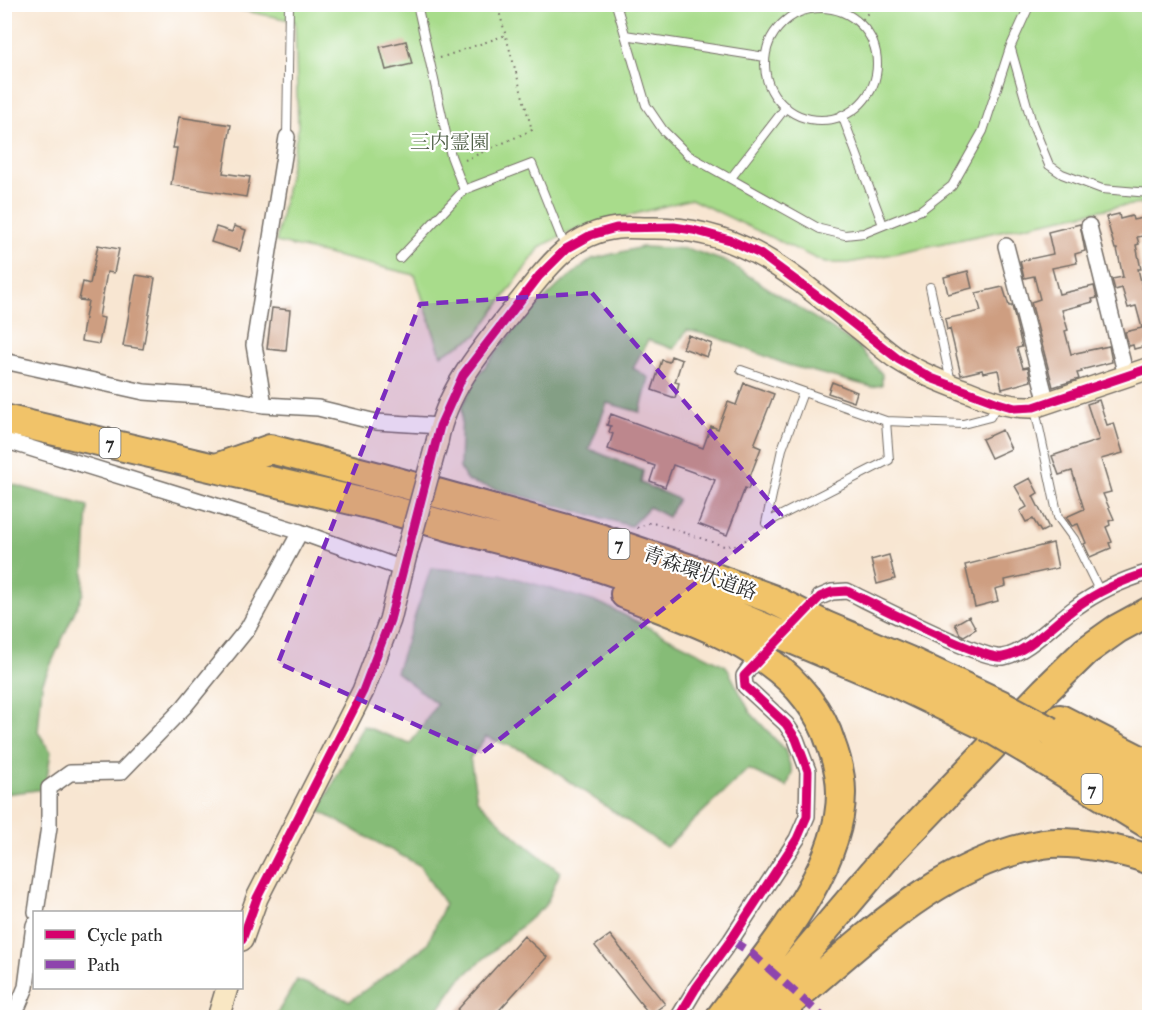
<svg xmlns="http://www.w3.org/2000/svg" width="1154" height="1022" viewBox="0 0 1154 1022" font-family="'IM FELL Double Pica','Noto Serif JP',serif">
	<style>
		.green { fill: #a8dc8b; stroke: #6a845b; stroke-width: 1.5 }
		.forest { fill: #86bc77; stroke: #587451; stroke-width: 1.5 }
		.building { fill: #ce9e81 }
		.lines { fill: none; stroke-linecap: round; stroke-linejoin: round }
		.lane-casing { stroke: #736c65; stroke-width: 10 }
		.street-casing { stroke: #736c65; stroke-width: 18 }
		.secondary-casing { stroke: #736c65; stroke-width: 24 }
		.highway-casing { stroke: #736c65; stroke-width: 32 }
		.path { stroke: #736c65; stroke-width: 2; stroke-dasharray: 1.5 4.5; stroke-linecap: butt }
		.lane { stroke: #fff; stroke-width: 8 }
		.street { stroke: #fff; stroke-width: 15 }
		.secondary { stroke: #f9e7c3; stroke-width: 21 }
		.highway { stroke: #f1c369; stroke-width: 28 }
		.secondary-bridge-casing { stroke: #736c65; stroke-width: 24; stroke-linecap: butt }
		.highway-bridge-casing { stroke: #736c65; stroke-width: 32; stroke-linecap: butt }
		.secondary-bridge { stroke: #f9e7c3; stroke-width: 21 }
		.highway-bridge { stroke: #f1c369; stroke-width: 28 }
		.quiet { stroke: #8e44ad; stroke-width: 8; stroke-dasharray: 15 8; stroke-linecap: butt }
		.cycleway-casing { stroke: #fff; stroke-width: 13 }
		.cycleway { stroke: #d6006c; stroke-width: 9 }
		.marked { fill: #7b2cbf; fill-opacity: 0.2; stroke: #7b2cbf; stroke-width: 4.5; stroke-dasharray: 12 8; stroke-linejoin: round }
		.labels { text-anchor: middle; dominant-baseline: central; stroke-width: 4.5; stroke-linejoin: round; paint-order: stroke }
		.shield { fill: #fff; stroke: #6b6b6b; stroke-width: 1.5 }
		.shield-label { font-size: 18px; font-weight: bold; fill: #2b2b2b }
		.park-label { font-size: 20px; fill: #506048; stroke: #fff }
		.street-label { font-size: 20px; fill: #2b2b2b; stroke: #fff }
	</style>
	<rect width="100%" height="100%" fill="#fff"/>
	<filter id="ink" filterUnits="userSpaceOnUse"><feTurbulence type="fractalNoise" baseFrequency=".0167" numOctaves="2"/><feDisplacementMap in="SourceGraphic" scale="12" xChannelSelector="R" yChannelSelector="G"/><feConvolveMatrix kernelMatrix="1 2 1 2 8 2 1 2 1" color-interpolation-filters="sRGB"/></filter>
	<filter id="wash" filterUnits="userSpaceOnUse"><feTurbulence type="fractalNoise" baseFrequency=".008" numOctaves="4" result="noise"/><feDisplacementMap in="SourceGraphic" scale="24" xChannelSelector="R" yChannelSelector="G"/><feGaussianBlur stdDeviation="1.35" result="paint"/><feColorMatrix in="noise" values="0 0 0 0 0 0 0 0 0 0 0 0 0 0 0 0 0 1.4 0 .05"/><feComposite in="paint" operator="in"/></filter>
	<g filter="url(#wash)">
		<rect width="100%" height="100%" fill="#f8e6d2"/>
		<!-- green -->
		<path class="green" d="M216 5H1149V203L1115 207 849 263H825L691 199 575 230 541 246 476 336 441 355 415 275 276 242 298 129 295 21Z"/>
		<!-- forest -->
		<path class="forest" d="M642 247 689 249 727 262 857 345 882 374V385L872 387 788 365 716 337 687 330 674 349 648 340 633 368 649 378 640 412 607 403 589 449 643 471 641 483 678 499 668 517 649 507 631 526 467 481 460 468 462 406 479 374 519 324 559 285 592 259Z
			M4 482 88 506 83 593 42 684 38 732 51 752 45 789 5 794Z
			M431 568 501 574 602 604 726 666 750 712 785 750 792 772 787 787 748 769 666 847 524 751 486 737 470 758 477 800 516 837 560 872 546 905 459 980 433 1017H275L297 980 350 1001 427 945 445 904 419 865 319 811 363 726 410 744 437 704 396 672Z"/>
		<g id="blocks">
			<!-- building -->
			<path class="building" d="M406 41 412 64 386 70 380 47Z
				M179 117 231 125 223 173 250 177 246 197 171 185 177 148H173Z
				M1119 214 1120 219 1132 216 1133 220 1149 217V235L1137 237 1139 244 1136 245 1141 269H1138L1143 290 1149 288V343H1146V346L1134 349 1133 345 1129 346 1125 332 1142 328 1136 306 1128 308 1122 288 1115 290 1112 279 1123 277 1117 249H1115L1106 217Z
				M1080 224 1085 251 1075 254 1077 263 1052 268 1059 294 1094 286 1097 298 1092 299 1093 302 1062 310 1068 330 1065 331 1071 354 1109 346 1112 362 1081 370 1082 372 1077 373 1079 379 1053 387 1031 302 1040 299 1034 276 1024 278 1020 261 1053 254 1048 232Z
				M234 226 246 230 240 251 211 242 216 227 232 232Z
				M98 245 119 249 114 273 107 272 99 317 104 318 99 344 81 341 88 301 79 300 83 282 90 284Z
				M968 271 972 288 948 294 944 277Z
				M136 275 155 278 143 349 123 346Z
				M1003 287 1009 306H1012L1022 347 1017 348 1023 368 1028 367 1031 381 1002 389 998 370 983 373 982 370 961 375 950 329 947 330 945 319 981 311 976 293Z
				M272 308 290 310 286 351 267 349Z
				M688 335 712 344 707 357 683 348Z
				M671 356 682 360 675 382 679 383 675 398 652 390 662 360 669 362Z
				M832 382 857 392 854 402 828 393Z
				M744 383 774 394 754 445 761 448 749 479 752 480 748 489 745 488 727 535 698 524 715 480 673 465 665 487 650 481 655 466 608 449 613 434 609 432 611 426 607 425 611 414 703 448 711 426 718 429 728 402 736 405Z
				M1099 400 1107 425 1114 423 1123 453 1101 459 1111 492 1103 494 1114 519 1109 521 1110 525 1106 527 1112 542 1109 543 1111 548 1090 557 1084 544 1086 543 1078 524 1072 526 1066 517 1084 509 1072 471 1059 475 1052 456 1099 440 1087 404Z
				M1002 430 1011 449 991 458 982 439Z
				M1030 478 1038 493 1033 496 1049 528 1041 532 1033 519 1026 522 1020 511 1027 507 1015 486Z
				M1053 543 1058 568 1005 580 1006 586 995 589 998 601 975 607 965 565Z
				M889 555 895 579 877 584 871 560Z
				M969 616 976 629 964 636 960 634 955 624Z
				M610 935 665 1004 650 1015 595 946Z
				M524 936 547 957 493 1017H451Z"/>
		</g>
	</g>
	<g filter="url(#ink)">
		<use href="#blocks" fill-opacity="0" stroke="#736c65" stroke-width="1.5"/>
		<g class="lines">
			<!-- lane casing -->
			<g class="lane-casing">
				<path id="lane" d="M417 4 451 156 464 190 532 164 566 249
					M616 4 646 105 663 130 688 155 820 229 845 235 864 233 921 210 952 186 983 131 1010 48 1030 4
					M765 64a56 56 0 1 1 112 0a56 56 0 1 1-112 0Z
					M625 35 765 57
					M1011 49 1032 123 1049 165 1062 174 1102 189 1150 193
					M842 115 883 225
					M287 137 289 4
					M731 178 786 107
					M400 258 464 190
					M930 287 951 382
					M741 370 886 421 963 424 990 417 998 403
					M803 392 782 449 766 523 889 460 886 421
					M1035 409 1058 517 1074 539 1100 592"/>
			</g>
			<!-- street casing -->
			<g class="street-casing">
				<path id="street" d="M1089 226 1126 376
					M1006 246 1047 403
					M4 361 144 392 226 398 264 405 318 408 376 422 440 426
					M264 405 254 345 287 137
					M4 440 300 532 403 569
					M820 597 832 592 847 591C872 603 983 661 1003 657 1027 653 1055 622 1075 608 1098 591 1123 580 1150 572
					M36 912 49 827V788L70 773 121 772 184 707 248 628 300 532
					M13 1018 26 987 34 925
					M678 1018 696 988 731 940 797 839 807 816 808 771 796 739 786 724 745 686 744 676 751 666"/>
			</g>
			<!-- secondary casing -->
			<g class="secondary-casing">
				<path id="secondary" d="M437 442C447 386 488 342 522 299 548 266 572 233 617 228 627 227 638 228 649 228 741 226 792 275 860 329 873 339 885 351 899 360 921 374 944 383 969 392 991 401 1010 408 1034 407L1150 368
					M242 940 257 898 363 691 390 620 406 555
					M218 1018 227 988"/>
			</g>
			<!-- highway casing -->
			<g class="highway-casing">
				<path id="highway" d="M4 419 377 506 462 530 570 557 706 603 896 683 988 727
					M216 468 270 449 383 478 599 538 699 572 772 599 826 626 909 661 1004 706
					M625 594C674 614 726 630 769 662 797 682 821 711 831 744 837 760 841 776 841 793 841 873 765 956 720 1018
					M1060 719 1150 765
					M1050 731 1150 799
					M1034 754 1150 825
					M784 1007C861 943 940 861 1043 844 1062 841 1083 844 1101 847 1117 850 1135 854 1150 860
					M750 1018 890 853 1045 691 1086 651 1117 629 1150 611"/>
			</g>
			<!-- path -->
			<path class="path" d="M846 14 854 4
				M859 24 875 4
				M440 58 506 35
				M465 160 532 130 497 4
				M637 528 649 523 658 524 724 546 739 545 759 530"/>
			<!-- lane -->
			<use href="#lane" class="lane"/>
			<!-- street -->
			<use href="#street" class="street"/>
			<!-- secondary -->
			<use href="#secondary" class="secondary"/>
			<!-- highway -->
			<use href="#highway" class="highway"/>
			<!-- secondary-bridge casing -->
			<g class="secondary-bridge-casing">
				<path id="secondary-bridge" d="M406 555 437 442"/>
			</g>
			<!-- highway-bridge casing -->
			<g class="highway-bridge-casing">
				<path id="highway-bridge" d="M1004 706 1050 731
					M988 727 1034 754"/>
			</g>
			<!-- secondary-bridge -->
			<use href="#secondary-bridge" class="secondary-bridge"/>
			<!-- highway-bridge -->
			<use href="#highway-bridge" class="highway-bridge"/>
			<!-- quiet -->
			<path class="quiet" d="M731 940 750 952 824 1018"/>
			<!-- cycleway casing -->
			<g class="cycleway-casing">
				<path id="cycleway" d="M242 940 257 898 363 691 390 620 440 426 463 375 539 276 566 249 591 235 616 228 674 227 693 230 730 240 760 254 832 307 898 359 931 378 998 403 1015 408 1034 407 1150 368
					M678 1018 696 988 731 940 797 839 807 816 808 771 796 739 786 724 745 686 744 676 820 597 832 592 847 591C872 603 983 661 1003 657 1027 653 1055 622 1075 608 1098 591 1123 580 1150 572"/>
			</g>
			<!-- cycleway -->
			<use href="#cycleway" class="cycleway"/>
		</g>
	</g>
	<!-- marked area -->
	<path class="marked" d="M592 293 781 515 481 754 278 663 420 304Z"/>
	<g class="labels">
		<!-- shield labels -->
		<g class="shield">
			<rect x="99.5" y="428" width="21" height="30" rx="4.5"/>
			<rect x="608.5" y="529" width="21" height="30" rx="4.5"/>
			<rect x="1081.5" y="774" width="21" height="30" rx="4.5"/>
		</g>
		<g class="shield-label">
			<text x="110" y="443">7</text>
			<text x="619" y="544">7</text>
			<text x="1092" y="789">7</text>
		</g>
		<!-- park labels -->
		<g class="park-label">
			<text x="450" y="142">三内霊園</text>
		</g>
		<!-- street labels -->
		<g class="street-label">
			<text transform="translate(700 573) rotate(20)">青森環状道路</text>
		</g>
	</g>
	<!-- margin -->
	<rect width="1154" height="1022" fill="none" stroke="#fff" stroke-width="24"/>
	<!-- legend -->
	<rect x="33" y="911" width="210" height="78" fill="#ffffff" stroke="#aaaaaa" stroke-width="1.5"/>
	<rect x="45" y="930" width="30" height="9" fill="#d6006c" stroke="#aaaaaa" stroke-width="1.5"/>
	<text x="87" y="941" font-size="18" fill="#2b2b2b">Cycle path</text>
	<rect x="45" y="960" width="30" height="9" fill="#8e44ad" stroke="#aaaaaa" stroke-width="1.5"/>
	<text x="87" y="971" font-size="18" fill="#2b2b2b">Path</text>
</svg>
